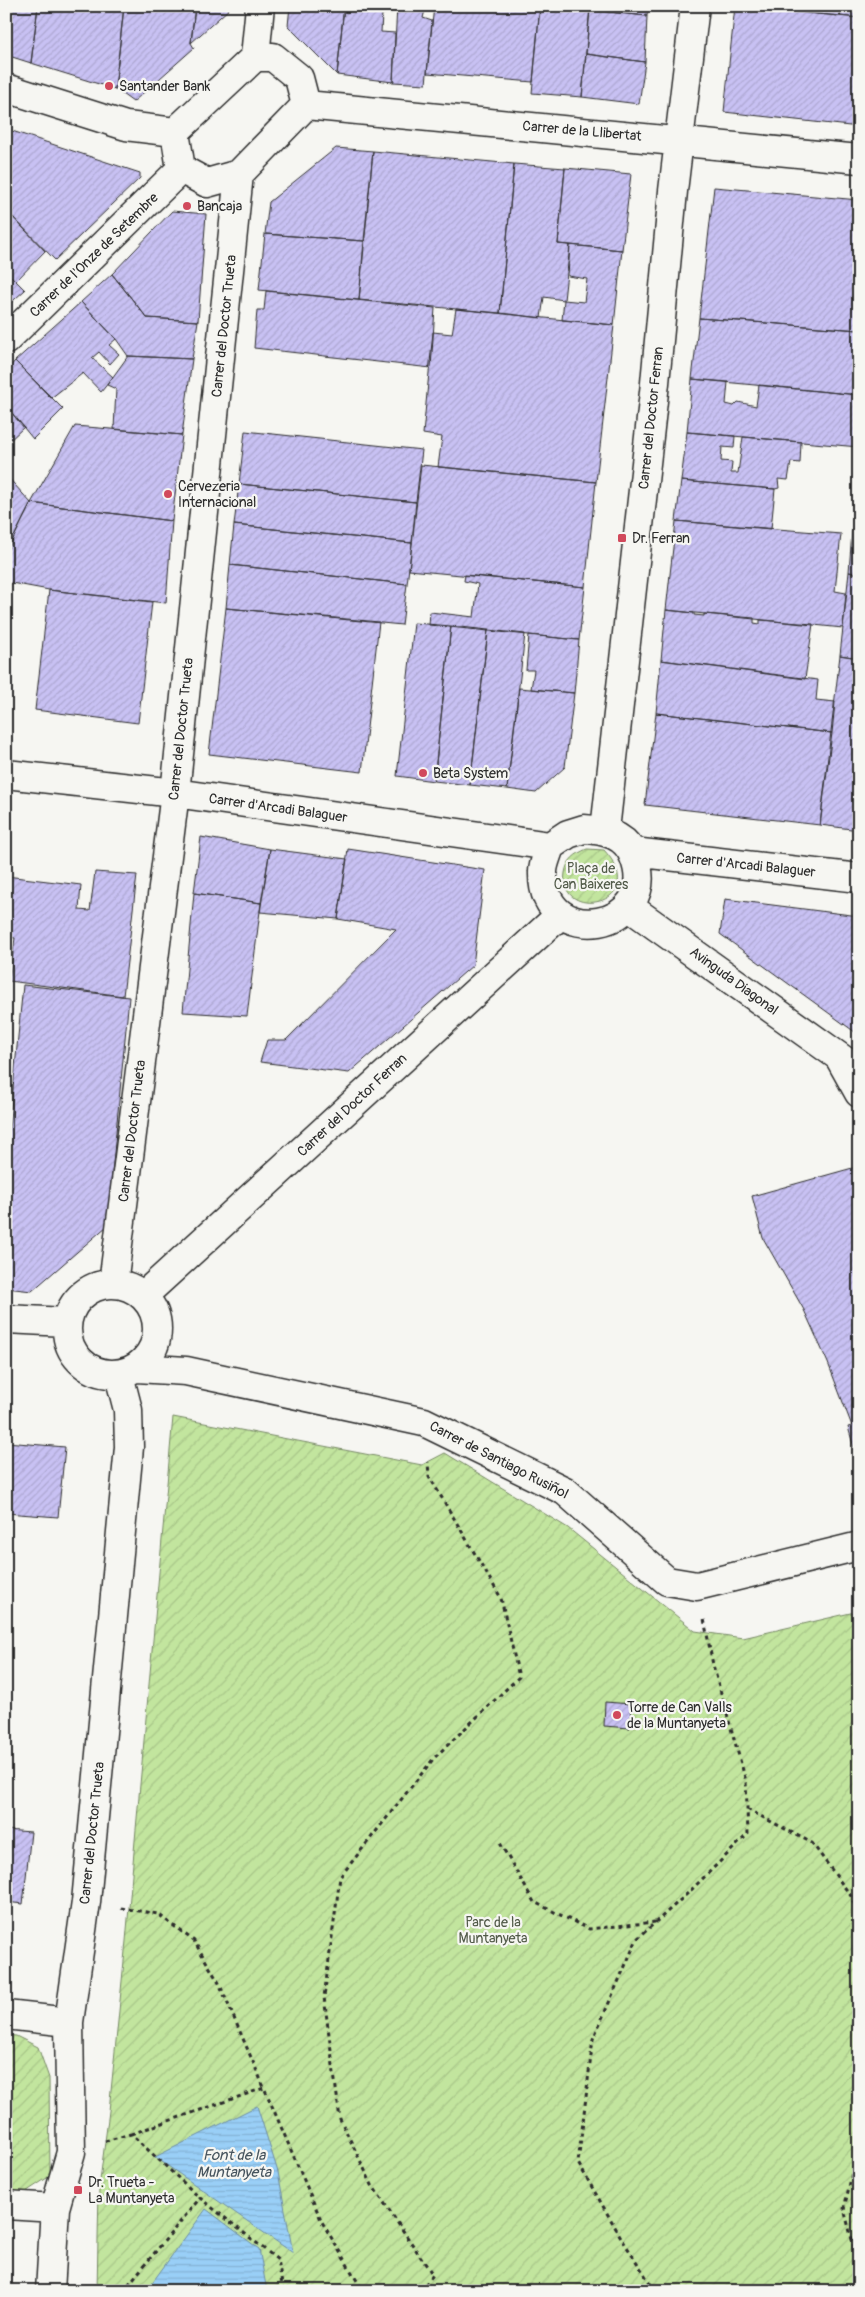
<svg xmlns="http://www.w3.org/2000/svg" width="865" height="2297" viewBox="0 0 865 2297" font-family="Pangolin,sans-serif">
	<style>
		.garden { fill: url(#garden-furrows); stroke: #768864 }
		.water { fill: url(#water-rules); stroke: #6d8da5 }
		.building { fill: url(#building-hatch); stroke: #2b2b2b }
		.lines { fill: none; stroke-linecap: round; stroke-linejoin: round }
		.pedestrian-casing { stroke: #2b2b2b; stroke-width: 31 }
		.minor-casing { stroke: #2b2b2b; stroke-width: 31 }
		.path { stroke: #2b2b2b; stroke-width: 3; stroke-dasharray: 4 4; stroke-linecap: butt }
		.pedestrian { stroke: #f6f6f2; stroke-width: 28 }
		.minor { stroke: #f6f6f2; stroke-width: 28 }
		.poi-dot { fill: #d1495b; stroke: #f6f6f2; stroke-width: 2 }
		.labels { text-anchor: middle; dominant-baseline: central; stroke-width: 4.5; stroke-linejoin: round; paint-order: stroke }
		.poi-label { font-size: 14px; fill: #2b2b2b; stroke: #f6f6f2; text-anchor: start }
		.street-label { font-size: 14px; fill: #2b2b2b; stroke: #f6f6f2 }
		.park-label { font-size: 14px; fill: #515a48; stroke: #f6f6f2 }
		.water-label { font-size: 15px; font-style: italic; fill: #46545e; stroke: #f6f6f2 }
	</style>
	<defs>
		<pattern id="garden-furrows" width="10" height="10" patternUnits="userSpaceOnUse" patternTransform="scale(1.25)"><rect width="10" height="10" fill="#c2e59e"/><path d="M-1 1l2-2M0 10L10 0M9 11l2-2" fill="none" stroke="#a7c588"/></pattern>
		<pattern id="water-rules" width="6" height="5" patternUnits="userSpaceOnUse" patternTransform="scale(1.25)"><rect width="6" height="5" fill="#99cff7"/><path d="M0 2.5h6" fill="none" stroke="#84b2d4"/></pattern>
		<pattern id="building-hatch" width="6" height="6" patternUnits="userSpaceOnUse" patternTransform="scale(1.25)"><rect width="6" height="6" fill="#c8c1f3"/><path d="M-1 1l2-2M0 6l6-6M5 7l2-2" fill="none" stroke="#aca6d0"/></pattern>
	</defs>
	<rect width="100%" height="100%" fill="#f6f6f2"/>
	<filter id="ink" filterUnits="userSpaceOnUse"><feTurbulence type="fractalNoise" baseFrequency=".02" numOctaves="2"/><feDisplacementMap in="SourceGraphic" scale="10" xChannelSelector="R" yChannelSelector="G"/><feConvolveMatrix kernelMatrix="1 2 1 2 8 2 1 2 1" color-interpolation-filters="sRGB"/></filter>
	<g filter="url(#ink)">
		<!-- garden -->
		<path class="garden" d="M587 849 604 850C654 905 557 923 565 873 567 860 575 854 587 849Z
			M173 1417 422 1465 445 1453 568 1528 695 1631 743 1638 859 1611V2291H97L99 2188 109 2111 126 1941Z
			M6 2035 16 2036 38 2047 49 2078 50 2176 15 2199 6 2198Z"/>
		<!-- water -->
		<path class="water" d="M257 2106 278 2172 293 2253 155 2157Z
			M206 2209 259 2249 267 2291H146Z"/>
		<!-- building -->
		<path class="building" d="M6 6H38L31 63 6 55Z
			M38 6H124L115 89 31 63Z
			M124 6H195L191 43 194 48 133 102 115 89Z
			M195 6H229V9L191 43Z
			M290 6H344L337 75 288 26Z
			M344 6H397V12L382 14 381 32 395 33 393 82 337 75Z
			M397 6H416L425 10 423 18 432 21 426 84 393 82Z
			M434 6H540L533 82 427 73Z
			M540 6H590L582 97 532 93Z
			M590 6H648L647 16 590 10Z
			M735 6 859 18V127L724 112Z
			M735 6H841L840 16Z
			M841 6H859V18L840 16Z
			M590 10 647 16 645 62 586 54Z
			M586 54 645 62 639 104 582 97Z
			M6 129 140 173V178L55 260 6 210Z
			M336 148 373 151 364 241 265 234 269 202Z
			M373 151 514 164 500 313 359 300Z
			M514 164 565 168 558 244 570 245 564 300 544 297 541 318 500 313Z
			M565 168 631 174 622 250 558 244Z
			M714 187 859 200V330L699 318Z
			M6 210 45 251 16 281 6 271Z
			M172 211 206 214 198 321 147 318 112 274Z
			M265 234 364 241 359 300 259 290Z
			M570 245 622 250 614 325 562 320 564 300 584 302 587 279 568 276Z
			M6 271 25 290 6 307Z
			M112 274 147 318 198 321 192 359 128 356 116 339 81 302Z
			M266 291 435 308 431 368 254 348 257 310H264Z
			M81 302 116 339 109 345 119 354 110 364 99 352 92 358 113 377 101 392 83 373 51 398 15 361Z
			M456 309 614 325 596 482 438 467 442 437 423 434 433 332 452 334Z
			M699 318 859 330V395L692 379Z
			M128 356 192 359 182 435 114 429 116 389 107 385Z
			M15 361 63 409 33 439 6 406V371Z
			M692 379 728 382 726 404 734 406 738 402 756 406 759 385 859 395V447L687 432Z
			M6 406 24 427 6 444Z
			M75 426 182 435 172 521 31 503Z
			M245 431 422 450 416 502 239 484Z
			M687 432 735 436 734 448 722 447 721 461 732 462 731 473H738L743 437 801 442 800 463 791 462 788 480 778 479 779 488 775 489 681 481Z
			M421 465 596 482 585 587 409 570Z
			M6 475 31 503 6 553Z
			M681 481 775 489 771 529 676 521Z
			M239 484 416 502 412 543 234 525Z
			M31 503 172 521 166 603 49 590 6 582V553Z
			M676 521 841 534 835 591 846 593 843 628 666 610Z
			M234 525 412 543 407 584 230 565Z
			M852 531 859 532V574L849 572Z
			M230 565 407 584 402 625 226 608Z
			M849 572 859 574V658L840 655Z
			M465 575 585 587 579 640 429 625 430 612 474 617 478 584 464 581Z
			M49 590 152 602 138 723 35 710Z
			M226 608 379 622 362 772 209 754Z
			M666 610 694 613V615L704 616V614L754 618V623L760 624V620L813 624 805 679 661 660Z
			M414 623 451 626 434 781 397 776Z
			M451 626 488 630 470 785 434 781Z
			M488 630 525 634 507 789 470 785Z
			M529 635 579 640 574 693 531 689 534 670H526Z
			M840 655 859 658V830L820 825Z
			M661 660 818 680 816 700 835 702 832 733 656 713Z
			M519 688 574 693 565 767 536 793 507 789Z
			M656 713 832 733 820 825 645 805Z
			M201 837 270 849 261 903 194 893Z
			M270 849 347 859 338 919 260 912Z
			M348 849 485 870 473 965 349 1073 260 1062 267 1040H286L396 929 338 919Z
			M95 872 137 875 123 996 9 981 15 938 6 937V876L81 885 79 910 90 911Z
			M194 893 261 903 247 1016 183 1012Z
			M725 899 859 916V1035L720 934Z
			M23 985 129 997 107 1226 32 1291 6 1288V1140H8Z
			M856 1167 859 1170V1465L848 1427 852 1426 828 1363 804 1310 763 1238 752 1196Z
			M6 1442 65 1447 58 1517 6 1513Z
			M605 1702 631 1704 630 1728 604 1726Z
			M6 1830 31 1832 23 1904 6 1902Z"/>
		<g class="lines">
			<!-- pedestrian casing -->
			<g class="pedestrian-casing">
				<path id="pedestrian" d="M6 340 181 169
					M6 774 175 793"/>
			</g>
			<!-- minor casing -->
			<g class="minor-casing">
				<path id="minor" d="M255 57H273L299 78 306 105 239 174 207 183 181 169 175 132Z
					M255 57 260 6
					M6 88 126 126 175 132
					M306 105 859 159
					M175 793 550 846
					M584 829C605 830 626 835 634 857 663 930 541 952 543 872 543 864 548 854 550 846L568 834Z
					M605 830 655 383 673 191 695 6
					M633 852 859 878
					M628 906 859 1071
					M839 1057 859 1093
					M67 1329a45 45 0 1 1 90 0a45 45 0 1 1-90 0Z
					M113 1284 175 793 239 174
					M143 1296 561 914
					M6 1319 66 1322
					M137 1368 186 1371 424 1422 565 1491 667 1581 697 1586 859 1546
					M6 2015 69 2022
					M6 2205 55 2208
					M50 2291 55 2208 71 2152 69 2022 86 1902 129 1447 128 1410 119 1375"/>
			</g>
			<!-- path -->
			<path class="path" d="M747 1809 812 1843 851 1896 859 1916
				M500 1843 534 1902 589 1929 655 1922
				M121 1908 158 1914 194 1941 219 1983 322 2222 363 2291
				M131 2134 264 2088
				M105 2141 131 2134 200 2198 278 2260 283 2291
				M859 2143 844 2209 859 2266
				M123 2291 200 2198
				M420 2291 433 2275 372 2185 340 2119 324 1997 340 1877 434 1758 519 1677 501 1598 429 1476 428 1462
				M655 2291 622 2239 578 2163 593 2039 637 1939 688 1893 748 1834 746 1781 713 1665 704 1619
				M848 2291 859 2281"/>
			<!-- pedestrian -->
			<use href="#pedestrian" class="pedestrian"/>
			<!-- minor -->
			<use href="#minor" class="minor"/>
		</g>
	</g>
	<!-- markers -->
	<g class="poi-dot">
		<circle cx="109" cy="86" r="5"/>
		<circle cx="187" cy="206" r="5"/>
		<circle cx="168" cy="494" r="5"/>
		<rect x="617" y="533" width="10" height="10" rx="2.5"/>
		<circle cx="423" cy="773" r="5"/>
		<circle cx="617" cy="1715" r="5"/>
		<rect x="73" y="2185" width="10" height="10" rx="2.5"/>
	</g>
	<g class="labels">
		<!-- poi labels -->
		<g class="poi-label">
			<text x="119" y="86">Santander Bank</text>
			<text x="197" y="206">Bancaja</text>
			<text x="178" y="486">Cervezeria<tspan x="178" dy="16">Internacional</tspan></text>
			<text x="632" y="538">Dr. Ferran</text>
			<text x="433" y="773">Beta System</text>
			<text x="627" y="1707">Torre de Can Valls<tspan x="627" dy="16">de la Muntanyeta</tspan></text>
			<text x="88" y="2182">Dr. Trueta -<tspan x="88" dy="16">La Muntanyeta</tspan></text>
		</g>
		<!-- street labels -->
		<g class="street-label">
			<text transform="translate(582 131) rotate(5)">Carrer de la Llibertat</text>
			<text transform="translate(94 255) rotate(-44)">Carrer de l'Onze de Setembre</text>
			<text transform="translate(224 326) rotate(-84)">Carrer del Doctor Trueta</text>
			<text transform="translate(651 418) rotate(-84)">Carrer del Doctor Ferran</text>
			<text transform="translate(181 729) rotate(-84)">Carrer del Doctor Trueta</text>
			<text transform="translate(278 808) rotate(8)">Carrer d'Arcadi Balaguer</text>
			<text transform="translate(746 865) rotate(6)">Carrer d'Arcadi Balaguer</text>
			<text transform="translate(734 981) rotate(36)">Avinguda Diagonal</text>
			<text transform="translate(352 1105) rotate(-43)">Carrer del Doctor Ferran</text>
			<text transform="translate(132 1131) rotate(-83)">Carrer del Doctor Trueta</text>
			<text transform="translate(499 1460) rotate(27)">Carrer de Santiago Rusiñol</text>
			<text transform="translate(92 1833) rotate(-84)">Carrer del Doctor Trueta</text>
		</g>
		<!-- park labels -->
		<g class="park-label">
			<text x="591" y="868">Plaça de<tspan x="591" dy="16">Can Baixeres</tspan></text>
			<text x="493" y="1922">Parc de la<tspan x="493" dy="16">Muntanyeta</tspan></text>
		</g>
		<!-- water labels -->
		<g class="water-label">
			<text x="234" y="2155">Font de la<tspan x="234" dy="17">Muntanyeta</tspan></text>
		</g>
	</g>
	<!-- margin -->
	<rect width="865" height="2297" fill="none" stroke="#f6f6f2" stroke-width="25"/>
	<rect x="12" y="12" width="840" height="2272" fill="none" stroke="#2b2b2b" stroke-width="2" filter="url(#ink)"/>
</svg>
